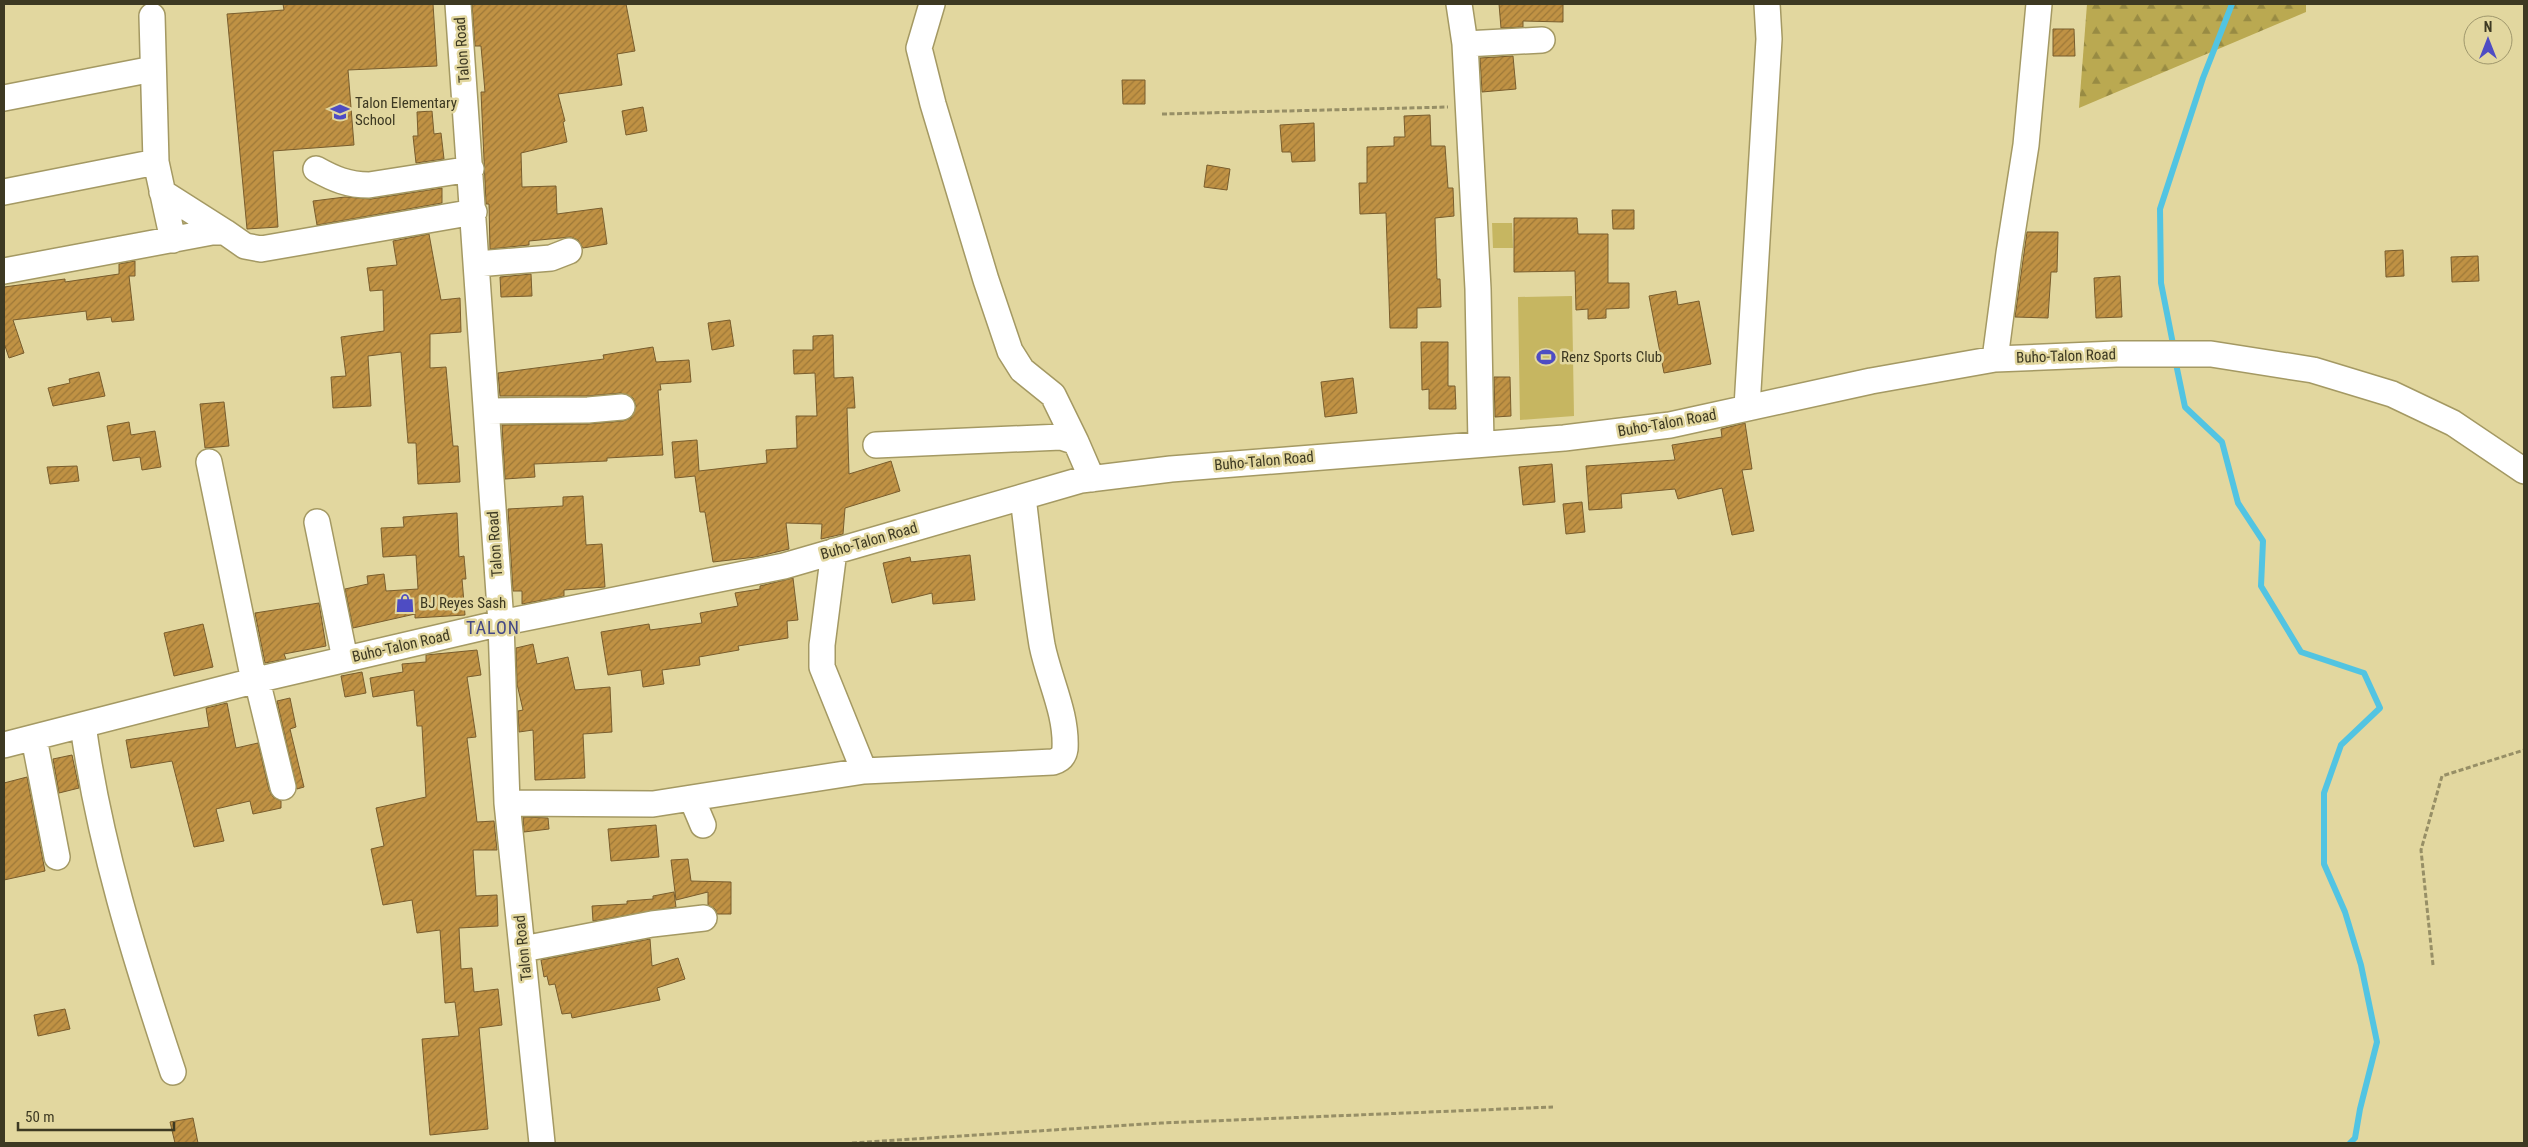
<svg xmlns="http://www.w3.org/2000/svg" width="2528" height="1147" viewBox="0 0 2528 1147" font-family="'Roboto Condensed',sans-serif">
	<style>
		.green { fill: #c6b661 }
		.forest { fill: url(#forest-firs) }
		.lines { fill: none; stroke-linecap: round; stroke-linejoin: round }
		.stream { stroke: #52c4e2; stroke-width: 6 }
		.building { fill: url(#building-hatch); stroke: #795d2d }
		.minor-casing { stroke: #a49963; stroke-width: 28 }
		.path { stroke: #978f66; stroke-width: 3; stroke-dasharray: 5 2.5; stroke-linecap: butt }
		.minor { stroke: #fff; stroke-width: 25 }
		.labels { text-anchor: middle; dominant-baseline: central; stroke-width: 5; stroke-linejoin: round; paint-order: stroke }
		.street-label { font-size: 15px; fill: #3d3922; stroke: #e2d79f }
		.poi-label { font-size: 15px; fill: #3d3922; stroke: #e2d79f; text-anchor: start }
		.quarter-label { font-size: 18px; letter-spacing: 1px; fill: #434885; stroke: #e2d79f }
	</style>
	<defs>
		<pattern id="forest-firs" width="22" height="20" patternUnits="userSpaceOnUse" patternTransform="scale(1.25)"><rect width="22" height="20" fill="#baa951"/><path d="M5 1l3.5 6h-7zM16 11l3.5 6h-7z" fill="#988b43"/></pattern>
		<pattern id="building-hatch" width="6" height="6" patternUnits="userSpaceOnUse" patternTransform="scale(1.25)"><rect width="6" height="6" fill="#c09244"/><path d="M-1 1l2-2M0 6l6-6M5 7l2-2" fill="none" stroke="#9d7838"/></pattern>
	</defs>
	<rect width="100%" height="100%" fill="#e2d79f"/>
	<!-- green -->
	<path class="green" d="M1492 223H1512L1513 248H1493Z
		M1572 296 1574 416 1520 420 1518 297Z"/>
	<!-- forest -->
	<path class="forest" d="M2087 4H2306V12L2079 108Z"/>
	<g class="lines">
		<!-- stream -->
		<path class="stream" d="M2174 349 2161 283 2160 209 2203 78 2232 4
			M2175 359 2185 407 2222 442 2238 503 2263 541 2261 586 2301 652 2364 673 2380 708 2341 745 2324 793V864L2345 912 2361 965 2377 1042 2360 1109 2355 1138 2350 1143"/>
	</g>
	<!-- building -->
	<path class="building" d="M283 4H433L437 66 348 70 354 145 273 151 278 227 247 229 227 14 284 10Z
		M472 4H626L635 51 617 54 622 85 558 94 565 121 563 122 567 142 521 153 522 187 556 186 557 214 602 208 607 244 583 248 578 240 571 237 529 241V245L490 249 489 204H486L481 92H485L481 46H475Z
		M1499 4H1563V22L1523 21V27L1501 28Z
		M2053 29H2074L2075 56H2053Z
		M1513 56 1516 89 1482 92 1480 58Z
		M1122 80H1145V104H1123Z
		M643 107 647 131 626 135 622 111Z
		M432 111 434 134 441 133 444 159 416 163 413 136H418L417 112Z
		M1430 115 1431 146H1445L1448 188H1453L1454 216 1435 218 1437 279H1440L1441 307 1417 308V328H1390L1386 213 1360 214 1359 183H1367V147L1394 146V137H1405L1404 116Z
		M1314 123 1315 161 1292 162 1291 152H1282L1280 125Z
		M1207 165 1230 169 1227 190 1204 187Z
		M442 188V203L317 225 313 201 345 197 371 199Z
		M1612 210H1634V229H1613Z
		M1514 218H1577L1578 234H1608V283H1629V308L1606 309V318L1588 319V309L1576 310 1575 271 1514 272Z
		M2027 232H2058L2057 272H2051L2048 318 2015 317Z
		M429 234 441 300 460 298 461 332 430 334V368L446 367 453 446H458L460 482 418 484 416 443H408L401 352 368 356 371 406 333 408 331 377 346 376 341 337 384 331 383 290 370 291 367 268 397 265 393 241Z
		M2403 250 2404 276 2386 277 2385 251Z
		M2478 256 2479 281 2452 282 2451 257Z
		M135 261V276H129L134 320 112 322 111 317 87 320 86 311 13 320 24 353 9 358 4 343V287L65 279V282L119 274V264Z
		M531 274 532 296 501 297 500 277Z
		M2120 276 2122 317 2096 318 2094 278Z
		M1676 291 1678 305 1699 301 1711 364 1664 373 1649 296Z
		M730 320 734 346 712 350 708 323Z
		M833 335 834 378 853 377 855 408H847L849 474 891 461 900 491 845 508 843 534 821 539 822 524 786 523 789 549 756 557 713 562 705 512H700L695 476 675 478 672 442 697 440 699 471 767 463 766 450 797 448 796 416H817L815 373 794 374 793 350H813V336Z
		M1421 342H1448V386H1455L1456 409H1429V389L1422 390Z
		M653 347 656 362 689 360 691 382 660 384 661 390H658L663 455 607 458V461L534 464 535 477 505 479 502 425 588 424 623 421 631 418 636 406 633 398 621 393 587 396H500L498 373 604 359 603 355Z
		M99 372 105 396 53 406 48 388 70 383 69 379Z
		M1494 377H1510L1511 416 1495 417Z
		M1353 378 1357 413 1325 417 1321 382Z
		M224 402 229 446 205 448 200 404Z
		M129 422 131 435 155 431 161 467 142 470 140 457 113 461 107 426Z
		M1745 423 1752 469 1742 470 1754 531 1732 535 1722 488 1678 499 1675 489 1621 494 1622 508 1589 510 1586 466 1675 460 1672 445 1722 437 1721 429Z
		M1552 464 1555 502 1523 505 1519 467Z
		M77 466 79 481 50 484 47 467Z
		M583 496 586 545 602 544 605 587 564 590V596L522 604V591H513L508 509 563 506V497Z
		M1582 502 1585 532 1566 534 1563 504Z
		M457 513 459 557 464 556 466 579H462L465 615 415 618V614L353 628 345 589 368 584 367 576 384 574 386 591 418 589 416 555 383 557 381 528 404 527 403 517Z
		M970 555 975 600 933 604 932 593 892 603 883 563 910 557 911 562Z
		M793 578 798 620 787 621 788 638 738 646 739 650 699 657 700 665 662 670 664 684 643 687 641 670 608 675 601 632 649 624 650 630 702 623 700 613 738 606 735 593 760 589V586Z
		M319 603 326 646 284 654 286 659 265 663 255 613Z
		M203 624 213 667 174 676 164 633Z
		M533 644 537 664 568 657 575 690 610 687 612 732 583 734 585 778 535 780 533 730 519 732 518 711 523 710 517 684 516 648Z
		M477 650 481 675 467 677 476 737 467 738 477 822 494 821 497 850H473L476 896 497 895 498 926 459 928 461 969 472 968 474 992 498 989 502 1025 479 1028 488 1129 430 1135 422 1039 459 1036 455 1002 445 1003 440 930 417 933 412 900 383 905 371 849 384 846 376 808 426 797 422 726H417L414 690 373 697 370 678 403 672 402 664 426 662V655Z
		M362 672 366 693 345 697 341 676Z
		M290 698 296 727 290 729 304 787 297 789 277 701Z
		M227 703 236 748 258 743 269 790 273 797 281 801V808L253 814 250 801 216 809 224 841 194 847 172 761 131 768 126 740 209 727 206 708Z
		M72 755 79 788 59 793 53 759Z
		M27 777 45 871 4 880V783Z
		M523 817 548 818 549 829 524 832Z
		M656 825 659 857 611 861 608 829Z
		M688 859 691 881 731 882V914H717L715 909 708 905V892L676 900 671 860Z
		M674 892 676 907 593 921 592 906 627 904V901L653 899V896Z
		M650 939 652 966 678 958 685 979 657 988 660 1000 572 1018 571 1013 562 1014 555 984 549 985 547 976 544 977 541 960Z
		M65 1009 70 1029 38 1036 34 1015Z
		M193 1118 198 1143H175L170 1122Z"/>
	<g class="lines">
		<!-- minor casing -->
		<g class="minor-casing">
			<path id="minor" d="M458 4 501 623 507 803 542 1143
				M932 4 919 48 933 104 986 280 1010 351 1022 370 1053 395 1076 442
				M1459 4 1465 44 1478 289 1481 444
				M152 16 156 162 173 240
				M1465 44 1542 40
				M4 98 153 69
				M316 169C334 179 348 185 369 185L471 169
				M4 192 156 162
				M162 192 228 234
				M477 264 551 258 569 251
				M4 271 212 232H225L245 246 261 249 474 212
				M1995 359 2009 253 2026 145 2039 4
				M1747 407 1769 39 1767 4
				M487 411 588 410 622 407
				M876 445 1061 437 1076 442 1092 479
				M209 462 254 681
				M317 522 345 659
				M834 551 822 645V667L864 771 1053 762C1060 760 1064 756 1065 749 1067 713 1049 680 1042 645 1034 596 1029 546 1023 497
				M257 680 283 787
				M83 725C99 843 135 958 173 1072
				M34 738 57 857
				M4 745 257 680 501 623 784 566 1081 480 1171 469 1564 438 1670 425 1871 381 1995 359 2116 354H2211L2313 370 2392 394 2453 423 2524 471
				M692 799 703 825
				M507 803 653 804 864 771
				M523 949 652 924 704 918"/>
		</g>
		<!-- path -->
		<path class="path" d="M1162 114 1448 107
			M2433 965 2421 850 2442 776 2524 750
			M852 1143 1161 1123 1553 1107"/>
		<!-- minor -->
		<use href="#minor" class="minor"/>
	</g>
	<!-- icons -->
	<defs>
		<g id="school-bare" transform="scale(1.5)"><path d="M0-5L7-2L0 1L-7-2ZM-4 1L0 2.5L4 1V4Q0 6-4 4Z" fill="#4e4cc3" stroke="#e2d79f" stroke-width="2.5" paint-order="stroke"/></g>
		<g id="stadium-bare" transform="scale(1.5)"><path d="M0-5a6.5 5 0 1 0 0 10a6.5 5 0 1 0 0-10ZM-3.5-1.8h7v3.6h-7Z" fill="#4e4cc3" stroke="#e2d79f" stroke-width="2.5" paint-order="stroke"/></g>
		<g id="shop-bare" transform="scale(1.5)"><path d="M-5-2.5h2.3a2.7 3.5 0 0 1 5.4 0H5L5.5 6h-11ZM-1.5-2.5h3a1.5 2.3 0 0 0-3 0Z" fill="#4e4cc3" stroke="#e2d79f" stroke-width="2.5" paint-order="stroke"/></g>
	</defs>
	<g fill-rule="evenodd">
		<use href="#school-bare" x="340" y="112"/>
		<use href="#stadium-bare" x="1546" y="357"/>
		<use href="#shop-bare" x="405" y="603"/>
	</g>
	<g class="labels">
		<!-- street labels -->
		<g class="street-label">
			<text transform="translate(462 50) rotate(-94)">Talon Road</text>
			<text transform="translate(2066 356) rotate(-2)">Buho-Talon Road</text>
			<text transform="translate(1667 423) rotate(-10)">Buho-Talon Road</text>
			<text transform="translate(1264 461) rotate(-5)">Buho-Talon Road</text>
			<text transform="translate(869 541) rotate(-16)">Buho-Talon Road</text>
			<text transform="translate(495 544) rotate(-94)">Talon Road</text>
			<text transform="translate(401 646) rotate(-13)">Buho-Talon Road</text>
			<text transform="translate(523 948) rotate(-96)">Talon Road</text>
		</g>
		<!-- poi labels -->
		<g class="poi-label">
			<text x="355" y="103">Talon Elementary<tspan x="355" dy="17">School</tspan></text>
			<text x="1561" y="357">Renz Sports Club</text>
			<text x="420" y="603">BJ Reyes Sash</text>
		</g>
		<!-- quarter labels -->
		<g class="quarter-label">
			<text x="493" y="627">TALON</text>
		</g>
	</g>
	<!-- border -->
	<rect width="2528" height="1147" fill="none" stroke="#3d3922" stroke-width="10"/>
	<!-- north arrow -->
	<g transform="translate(2488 40)"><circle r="24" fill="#e2d79f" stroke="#a0986d"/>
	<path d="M0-4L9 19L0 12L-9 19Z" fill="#4e4cc3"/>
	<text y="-8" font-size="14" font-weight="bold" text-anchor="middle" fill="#3d3922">N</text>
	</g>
	<!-- scale -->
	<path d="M18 1122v8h156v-8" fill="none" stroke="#3d3922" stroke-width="2.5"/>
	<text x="25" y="1122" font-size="15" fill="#3d3922" stroke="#e2d79f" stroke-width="4" paint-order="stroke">50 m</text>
</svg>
